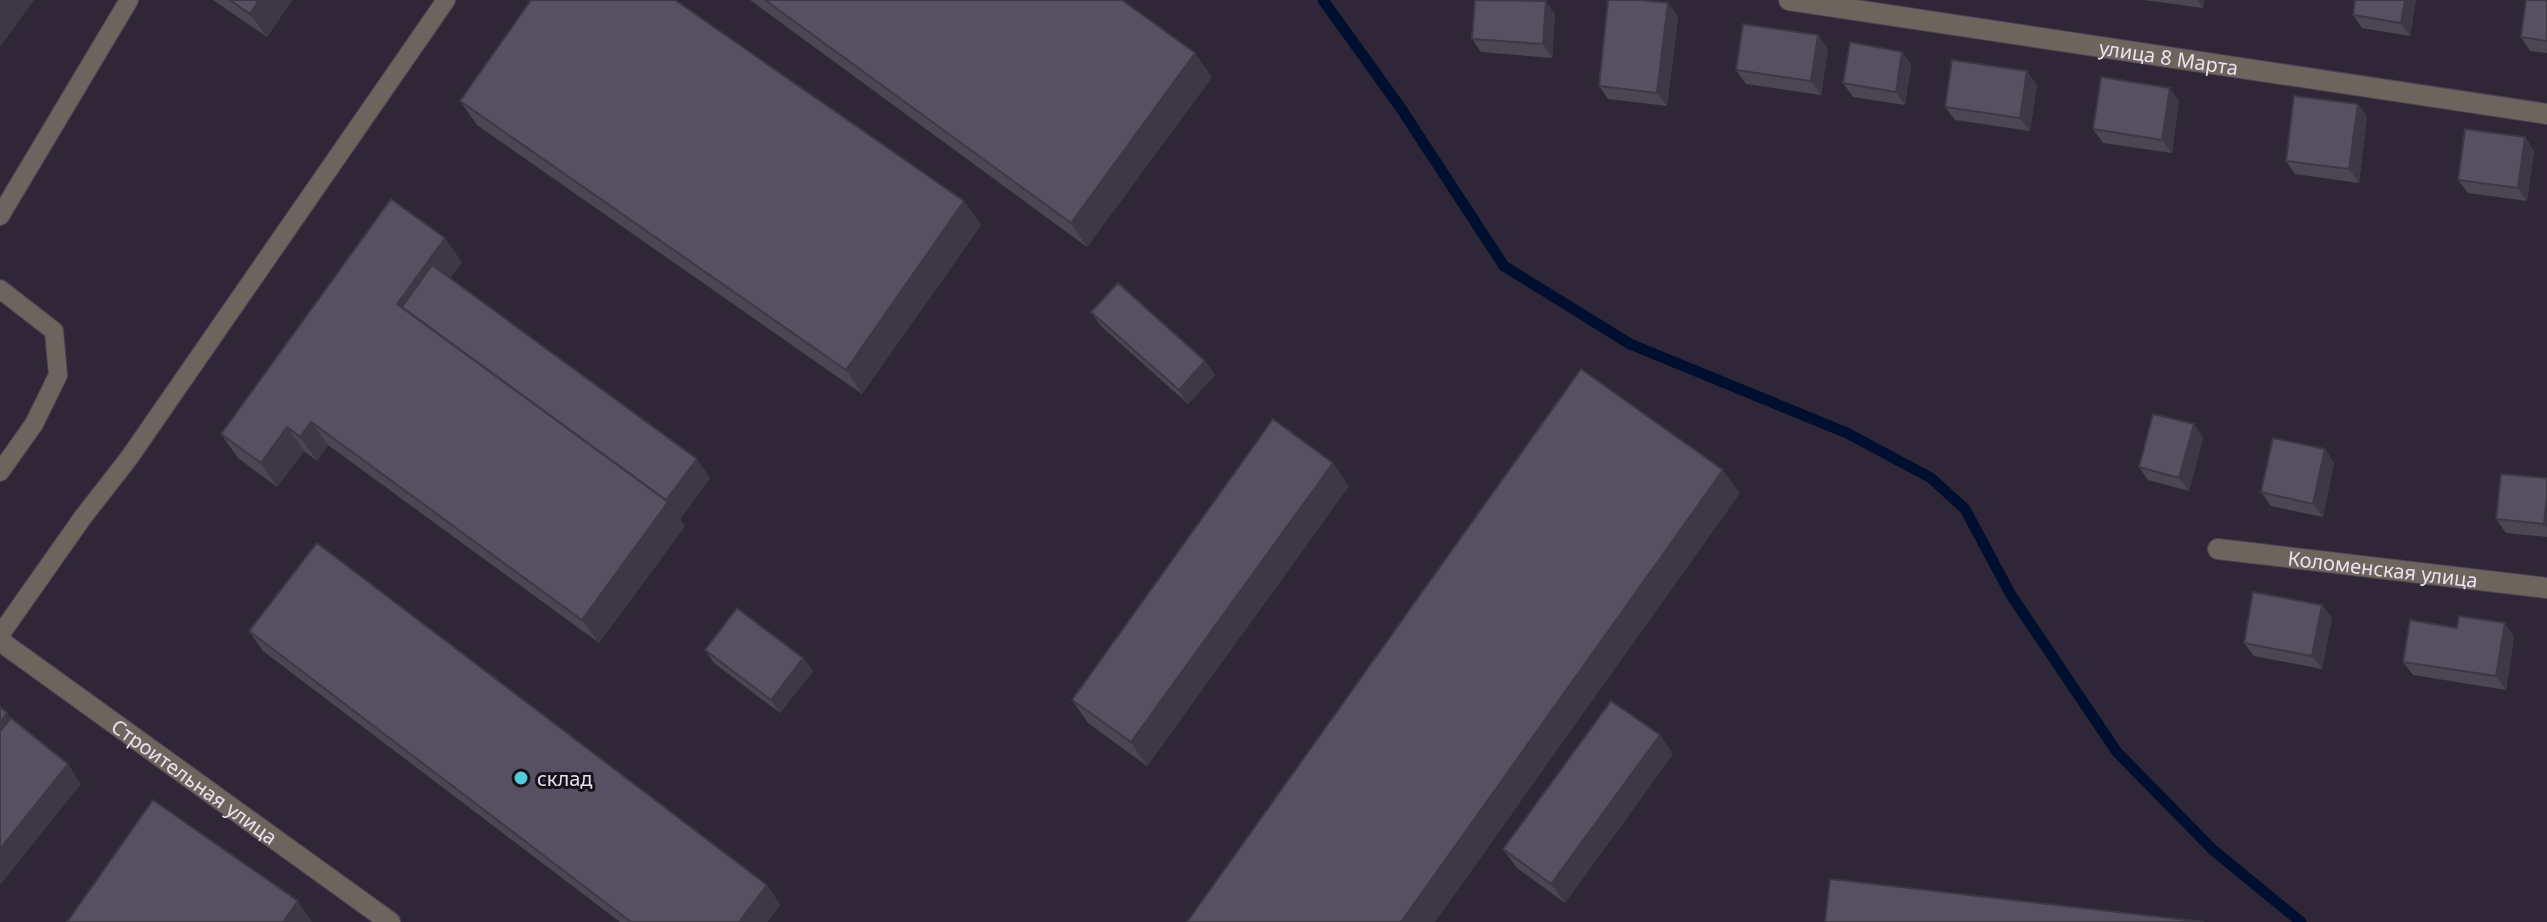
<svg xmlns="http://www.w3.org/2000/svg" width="2547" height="922" viewBox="0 0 2547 922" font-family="'Noto Sans',sans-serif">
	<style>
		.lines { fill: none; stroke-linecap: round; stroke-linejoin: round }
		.stream { stroke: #000f2f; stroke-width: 11 }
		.service-casing { stroke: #4d4555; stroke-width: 20 }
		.minor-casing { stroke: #4d4555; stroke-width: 22 }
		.service { stroke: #6c655e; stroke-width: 18 }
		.minor { stroke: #6c655e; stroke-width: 20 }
		.wall { fill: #4b4554 }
		.shaded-wall { fill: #3d3845 }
		.building { fill: #575062; stroke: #3d3845; stroke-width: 2 }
		.poi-dot { fill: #53cbdb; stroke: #15121a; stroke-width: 3 }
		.labels { text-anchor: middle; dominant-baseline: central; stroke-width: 6; stroke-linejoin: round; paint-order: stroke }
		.street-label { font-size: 20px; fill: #e8e3ef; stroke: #15121a }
		.poi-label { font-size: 20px; fill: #e8e3ef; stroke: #15121a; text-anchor: start }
	</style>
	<rect width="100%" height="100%" fill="#2f2738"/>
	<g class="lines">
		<!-- stream -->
		<path class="stream" d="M1323 0 1400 107 1504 266 1630 344 1847 433 1931 478 1965 509 2011 595 2117 752 2213 850 2301 922"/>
		<!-- service casing -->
		<g class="service-casing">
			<path id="service" d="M0 216 129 0
				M0 289 54 331 58 375 34 424 0 472
				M0 635 83 517 129 458 446 0"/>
		</g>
		<!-- minor casing -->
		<g class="minor-casing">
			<g id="minor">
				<path id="s1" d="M1789 0 2547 114"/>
				<path id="s2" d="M2218 549 2547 588"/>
				<path id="s3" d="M0 641 390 922"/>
			</g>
		</g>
		<!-- service -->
		<use href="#service" class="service"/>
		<!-- minor -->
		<use href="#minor" class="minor"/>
	</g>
	<!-- wall -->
	<path class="wall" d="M213 0H292L267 37Z
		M750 0H1122L1212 77 1087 247Z
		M2144 0H2204L2203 8Z
		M2355 0H2416L2410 36 2362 28 2353 15Z
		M2547 0V53L2530 51 2521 37Z
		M1668 3 1678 17 1667 106 1608 99 1599 86Z
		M1555 14 1552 58 1481 52 1472 39Z
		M1828 49 1821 95 1746 84 1736 70Z
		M1902 52 1911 65 1905 105 1853 97 1843 83Z
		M2037 85 2030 131 1955 120 1945 107Z
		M460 101 981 225 862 394 477 125Z
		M2179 101 2172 153 2103 143 2093 129Z
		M2358 104 2367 117 2359 183 2295 174 2286 161Z
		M2525 137 2534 151 2527 201 2468 193 2458 180Z
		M462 262 450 278 710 478 680 519 685 526 599 643 328 445 317 461 304 451 277 487 238 458 221 434Z
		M1091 312 1205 361 1215 375 1188 404 1101 326Z
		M2194 424 2203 438 2189 491 2148 480 2139 467Z
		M2325 449 2334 463 2323 517 2271 506 2261 492Z
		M2547 478V537L2506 533 2496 519Z
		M1349 486 1147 766 1088 723 1072 700Z
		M2322 605 2332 618 2322 669 2254 656 2244 643Z
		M249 631 767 885 780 905 767 922H620L263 651Z
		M2514 637 2506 690 2413 675 2403 662Z
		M705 650 803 658 813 671 780 713 714 663Z
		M1673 754 1565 903 1517 868 1503 849Z"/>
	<!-- shaded-wall -->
	<path class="shaded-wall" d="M0 0H34L0 47Z
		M259 0H292L267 37 250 14Z
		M2197 0H2204L2203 8Z
		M2405 0H2416L2410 36 2401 23Z
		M1546 1 1555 14 1552 58 1543 44Z
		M1668 3 1678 17 1667 106 1657 93Z
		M1818 35 1828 49 1821 95 1811 81Z
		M1902 52 1911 65 1905 105 1896 92Z
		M1195 53 1212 77 1087 247 1071 223Z
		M2027 71 2037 85 2030 131 2020 118Z
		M2170 88 2179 101 2172 153 2162 140Z
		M2358 104 2367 117 2359 183 2349 169Z
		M2525 137 2534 151 2527 201 2518 188Z
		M964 201 981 225 862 394 846 370Z
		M445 238 462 262 418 322 397 304Z
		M1205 361 1215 375 1188 404 1179 390Z
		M311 422 328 445 317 461 300 437Z
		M2194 424 2203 438 2189 491 2179 478Z
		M287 427 304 451 277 487 261 463Z
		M2325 449 2334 463 2323 517 2313 504Z
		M697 459 710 478 680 519 685 526 599 643 582 620Z
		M1333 463 1349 486 1147 766 1131 742Z
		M1723 470 1740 493 1435 922H1401Z
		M2547 497V528L2544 524Z
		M2322 605 2332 618 2322 669 2312 656Z
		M2505 623 2514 637 2506 690 2496 676Z
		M803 658 813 671 780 713 771 700Z
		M7 713 24 737 0 769V723Z
		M1660 735 1673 754 1565 903 1551 884Z
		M68 764 81 784 0 885V849Z
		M767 885 780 905 767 922H739Z
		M298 901 312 922H283Z"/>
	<!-- building -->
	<path class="building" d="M230 0H259L250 14Z
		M531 0H675L964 201 846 370 460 101Z
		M765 0H1122L1195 53 1071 223Z
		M1475 0 1546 1 1543 44 1472 39Z
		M1608 0H1639L1668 3 1657 93 1599 86Z
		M2355 0H2405L2401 23 2353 15Z
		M2526 0H2547V41L2521 37Z
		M1743 24 1818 35 1811 81 1736 70Z
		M1850 42 1902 52 1896 92 1843 83Z
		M1952 60 2027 71 2020 118 1945 107Z
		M2101 77 2170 88 2162 140 2093 129Z
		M2294 96 2358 104 2349 169 2286 161Z
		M2465 129 2525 137 2518 188 2458 180Z
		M391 199 445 238 397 304 668 502 582 620 311 422 300 437 287 427 261 463 221 434Z
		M432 265 697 459 666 500 402 307Z
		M1118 283 1205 361 1179 390 1091 312Z
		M1581 369 1723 470 1401 922H1187Z
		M2153 414 2194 424 2179 478 2139 467Z
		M1273 419 1333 463 1131 742 1072 700Z
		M2273 438 2325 449 2313 504 2261 492Z
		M2501 474 2547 478V497L2544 524 2496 519Z
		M317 543 767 885 739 922H631L249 631Z
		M2253 592 2322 605 2312 656 2244 643Z
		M737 608 803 658 771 700 705 650Z
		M2459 616 2505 623 2496 676 2403 662 2410 620 2457 628Z
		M1611 701 1660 735 1551 884 1503 849Z
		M0 707 7 713 0 723Z
		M11 718 68 764 0 849V731Z
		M153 800 298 901 283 922H67Z
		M1830 879 2204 922H1825Z"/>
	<!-- markers -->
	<circle class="poi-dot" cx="521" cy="778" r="8"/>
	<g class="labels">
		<!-- street labels -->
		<g class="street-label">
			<text stroke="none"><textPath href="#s1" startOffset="384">улица 8 Марта</textPath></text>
			<text stroke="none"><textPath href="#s2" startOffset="166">Коломенская улица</textPath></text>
			<text stroke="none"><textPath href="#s3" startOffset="240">Строительная улица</textPath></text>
		</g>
		<!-- poi labels -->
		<g class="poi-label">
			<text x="537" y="778">склад</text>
		</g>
	</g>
</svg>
